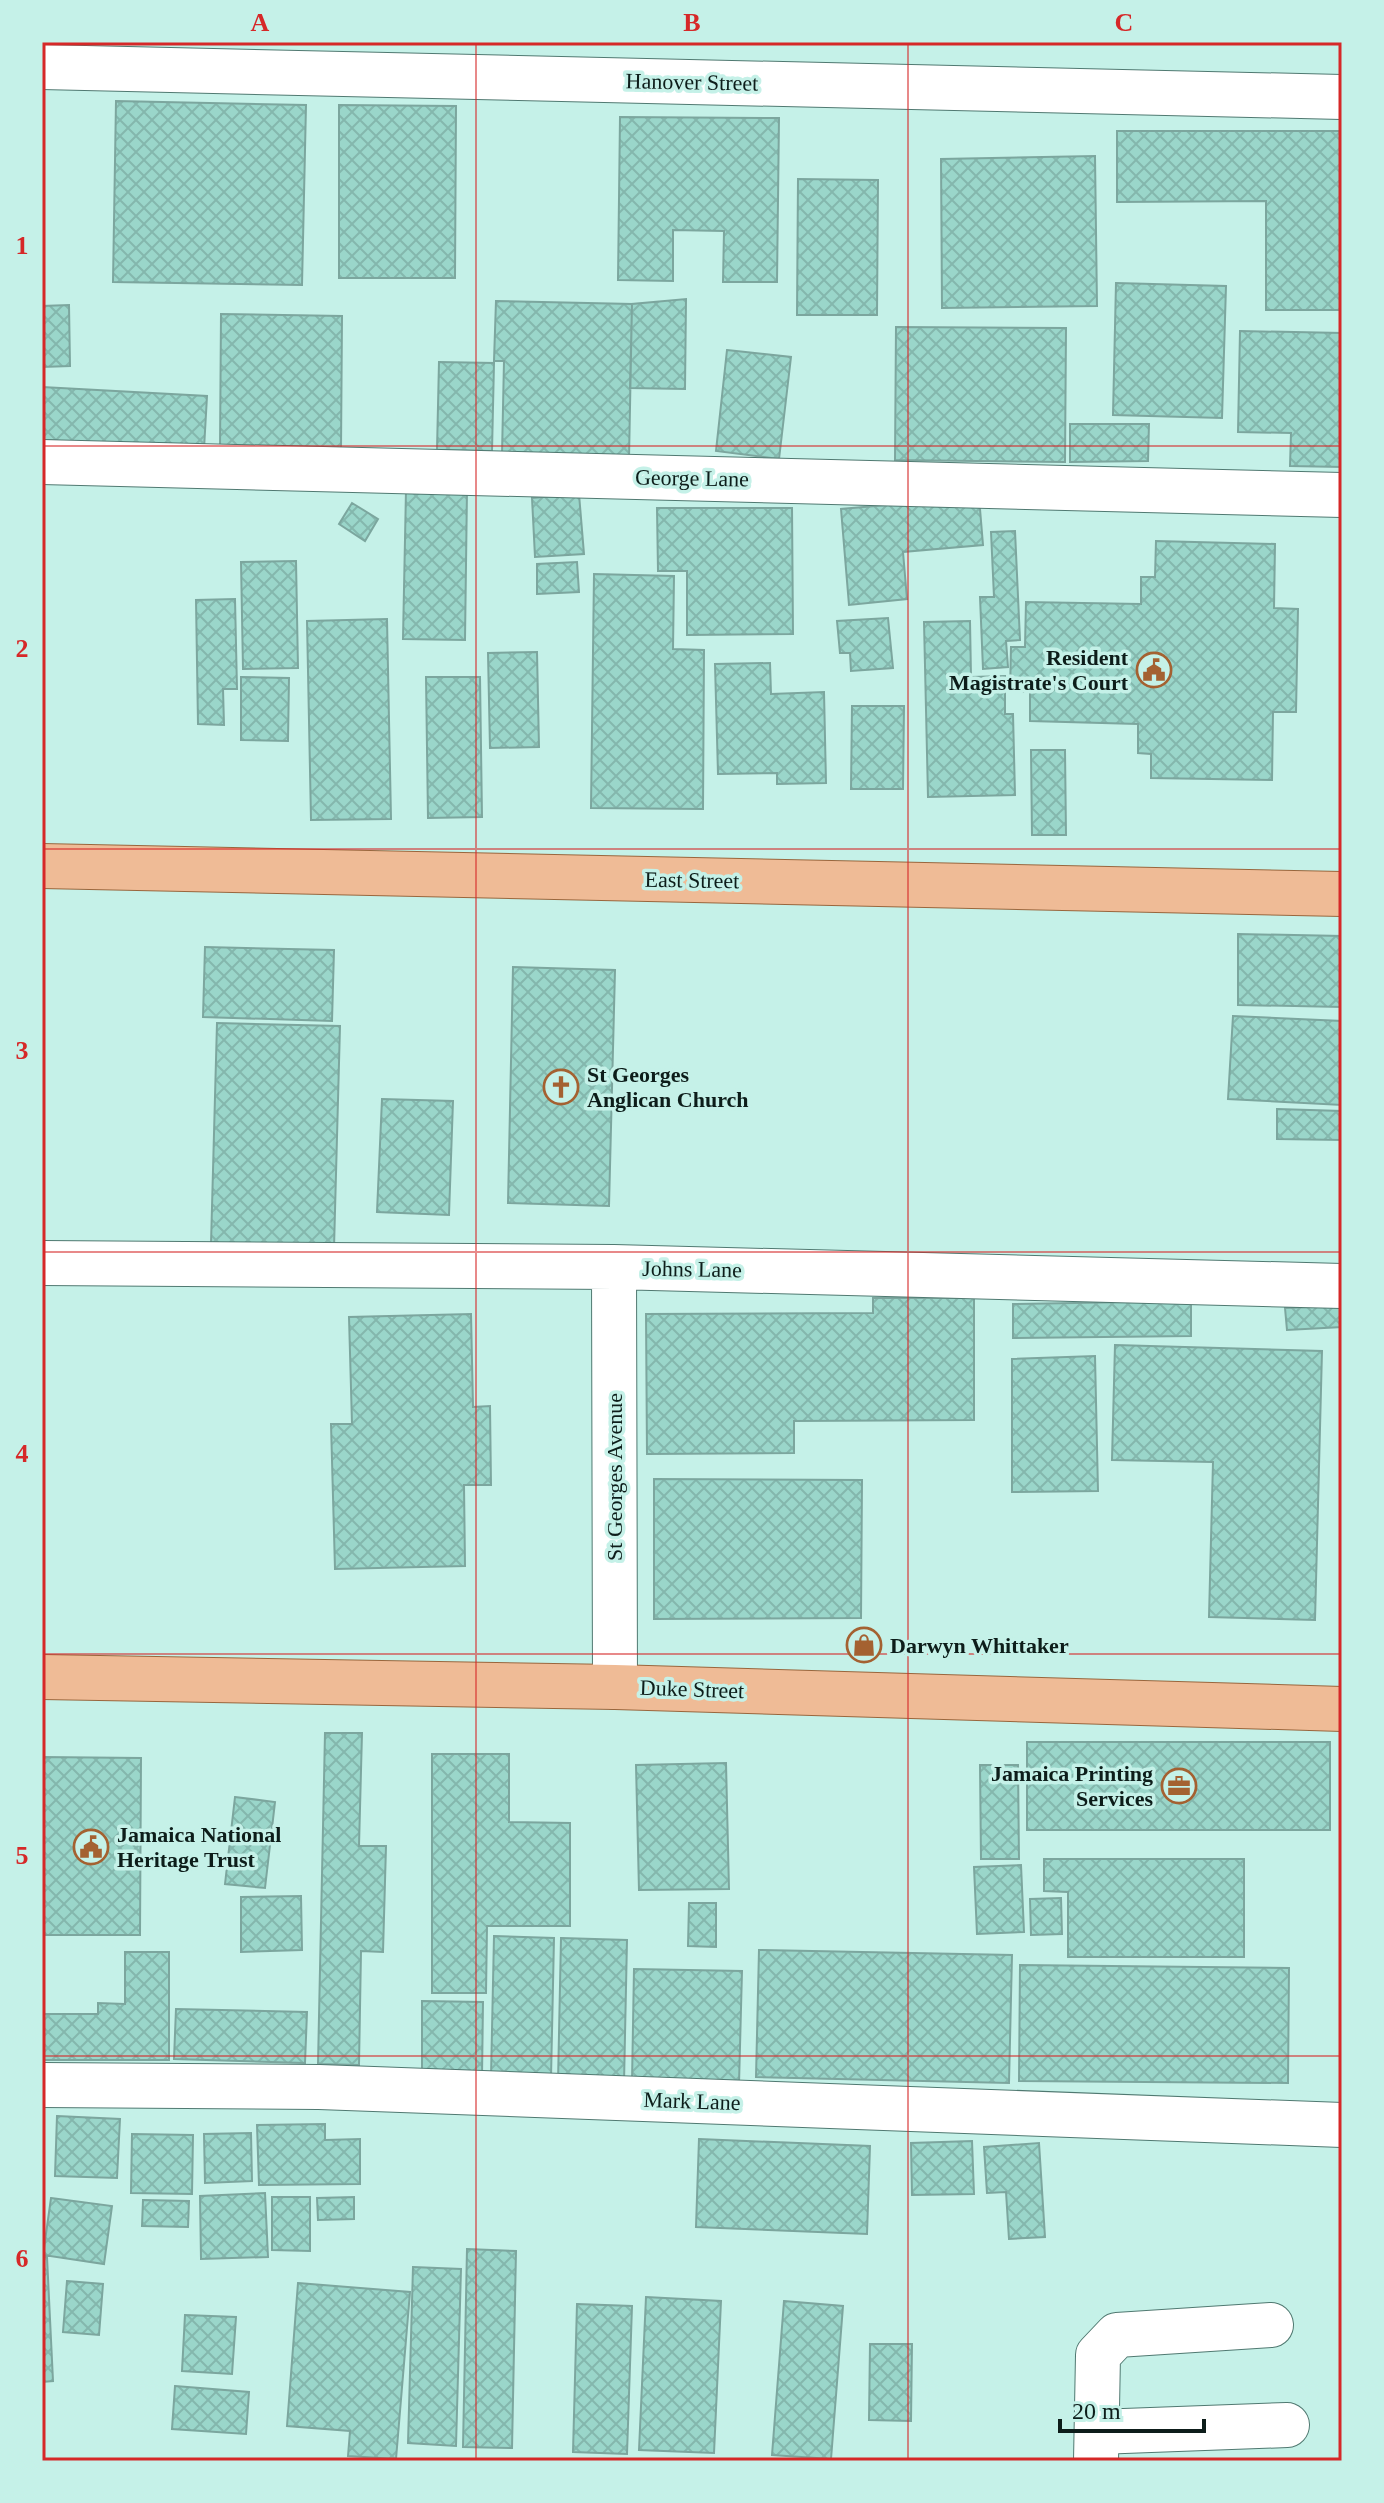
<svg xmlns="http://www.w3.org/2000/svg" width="1384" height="2503" viewBox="0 0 1384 2503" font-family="'Times New Roman',serif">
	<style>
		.building { fill: url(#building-cross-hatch); stroke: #7ca69e; stroke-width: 2 }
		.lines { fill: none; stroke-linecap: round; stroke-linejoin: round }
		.minor-casing { stroke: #507971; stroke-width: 46 }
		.major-casing { stroke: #99663d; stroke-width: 46 }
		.minor { stroke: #fff; stroke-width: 44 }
		.major { stroke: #efbb96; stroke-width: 44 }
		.grid { fill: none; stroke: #d62828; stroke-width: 2; stroke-opacity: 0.55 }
		.labels { text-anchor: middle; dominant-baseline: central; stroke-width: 7; stroke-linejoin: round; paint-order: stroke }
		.street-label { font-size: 22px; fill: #0d1d1a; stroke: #c5f1e8 }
		.poi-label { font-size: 22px; font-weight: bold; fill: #0d1d1a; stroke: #c5f1e8; text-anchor: start }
		.neatline { fill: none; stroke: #d62828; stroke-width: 3 }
		.grid-label { font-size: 26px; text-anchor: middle; font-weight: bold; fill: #d62828 }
	</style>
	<defs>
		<pattern id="building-cross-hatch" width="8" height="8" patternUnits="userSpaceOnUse" patternTransform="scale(2)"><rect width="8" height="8" fill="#9ad6ca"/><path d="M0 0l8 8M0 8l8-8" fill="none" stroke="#84b7ad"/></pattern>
	</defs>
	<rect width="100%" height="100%" fill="#c5f1e8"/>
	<!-- building -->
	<path class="building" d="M116 101 306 105 302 285 113 282Z
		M339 105 456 106 455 278H339Z
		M620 117 779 118 777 282H723L724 231 673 230V281L618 280Z
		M1117 131H1342V310H1266V201L1117 202Z
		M1095 156 1097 306 942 308 941 159Z
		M798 179 878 180 877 315H797Z
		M1116 283 1226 286 1222 418 1113 415Z
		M686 299 685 389 630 388 632 304Z
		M496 301 632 304 629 459 502 455 504 361H494Z
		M69 305 70 366 42 367V306Z
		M221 314 342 316 341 450 220 449Z
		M896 327 1066 328 1065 462 895 460Z
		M1240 331 1342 333V467L1290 466 1291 433 1238 432Z
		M727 350 791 357 779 459 716 451Z
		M439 362 494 363 492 451 437 450Z
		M42 387 207 396 204 449 42 440Z
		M1070 424H1149L1148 461 1070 462Z
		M406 490H467L465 640 403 639Z
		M579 494 584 554 535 557 532 498Z
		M979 497 983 545 903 552 907 599 849 605 841 509Z
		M352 503 378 519 365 541 339 524Z
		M657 508H792L793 634 687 635V571H658Z
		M1015 531 1020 640 1006 641 1008 667 983 669 980 597H994L991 532Z
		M1156 541 1275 544 1274 608 1298 609 1296 712H1273L1272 780 1151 778V754L1138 753V724L1030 721V692H1010L1011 647H1025L1026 602 1141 604V577H1155Z
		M296 561 298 668 243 669 241 562Z
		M577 562 579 592 537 594V564Z
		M594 574 674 576 673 649 704 650 703 809 591 808Z
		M235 599 237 689H223L224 725 198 724 196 600Z
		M888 618 893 668 851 671 850 653H840L837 621Z
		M387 619 391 819 311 820 307 621Z
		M970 621 971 677 1005 676V714H1013L1015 795 928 797 924 622Z
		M537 652 539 747 490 748 488 653Z
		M770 663 771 694 824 692 826 783 777 784V773L718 774 715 664Z
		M241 677 289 678 288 741 241 740Z
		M426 677H480L482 817 428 818Z
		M852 706H904L903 789H851Z
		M1031 750H1065L1066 835H1032Z
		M1238 934 1342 936V1007L1238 1005Z
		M205 947 334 950 332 1021 203 1017Z
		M513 967 615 970 609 1206 508 1203Z
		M1233 1016 1342 1021V1105L1228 1099Z
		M217 1023 340 1026 334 1248 211 1244Z
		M382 1099 453 1101 449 1215 377 1212Z
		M1277 1109 1342 1111V1140L1277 1139Z
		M873 1298H974V1420L794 1421V1453L647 1454 646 1314 873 1313Z
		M1191 1301V1336L1013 1338V1304Z
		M1341 1306 1342 1327 1287 1330 1285 1308Z
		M471 1314 473 1407 490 1406 491 1485H464L465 1566 335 1569 331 1424H352L349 1317Z
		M1115 1345 1322 1351 1315 1620 1209 1617 1213 1462 1112 1460Z
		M1095 1356 1098 1491 1012 1492V1359Z
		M654 1479 862 1480 861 1618 654 1619Z
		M325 1733H362L359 1846H386L383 1952 361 1951 359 2065 318 2064Z
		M1027 1742H1330V1830H1027Z
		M432 1754H509V1822L570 1823V1926H487L486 1993H432Z
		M42 1757 141 1758 140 1935H42Z
		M726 1763 729 1889 639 1890 636 1765Z
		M980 1765H1018L1019 1859H981Z
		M235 1797 275 1802 265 1888 225 1884Z
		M1044 1859H1244V1957H1068V1892L1044 1891Z
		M1021 1865 1024 1932 977 1934 974 1867Z
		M301 1896 302 1950 241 1952V1897Z
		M1061 1898 1062 1934 1031 1935 1030 1899Z
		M689 1903H716V1947L688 1946Z
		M494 1936 554 1938 551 2078 491 2077Z
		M561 1938 627 1940 624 2083 558 2082Z
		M759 1950 1012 1955 1009 2083 756 2077Z
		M125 1952H169V2060H42V2014H98V2003L125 2004Z
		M1020 1965 1289 1968 1288 2083 1019 2081Z
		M634 1969 742 1971 739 2084 632 2082Z
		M422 2001 483 2002 482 2077H422Z
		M176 2009 307 2012 305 2063 174 2059Z
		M57 2116 120 2119 117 2178 55 2176Z
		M325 2124V2140L360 2139V2184L259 2185 257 2125Z
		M251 2133 252 2181 205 2183 204 2134Z
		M132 2134 193 2135 192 2194 131 2193Z
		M699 2139 870 2146 867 2234 696 2227Z
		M972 2141 974 2194 912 2195 911 2143Z
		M1039 2143 1045 2237 1009 2239 1006 2192 987 2193 984 2147Z
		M265 2193 268 2257 201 2259 200 2196Z
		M272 2197H310V2251L272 2250Z
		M354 2197V2219L318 2220 317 2198Z
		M51 2198 112 2206 104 2264 43 2255Z
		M143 2200 189 2201 188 2227 142 2226Z
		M467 2249 516 2251 512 2448 463 2447Z
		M42 2257H47L53 2381 42 2382Z
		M413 2267 461 2269 456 2446 408 2443Z
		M67 2281 103 2284 99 2335 63 2332Z
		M298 2283 410 2292 396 2459 348 2456 350 2431 287 2426Z
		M646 2297 721 2301 714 2453 639 2450Z
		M784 2301 843 2306 831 2459 772 2455Z
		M577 2304 632 2306 627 2454 573 2452Z
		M185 2315 236 2317 232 2374 182 2371Z
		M870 2344H912L911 2421 869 2420Z
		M175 2386 249 2392 246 2434 172 2429Z"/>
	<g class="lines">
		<!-- minor casing -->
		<g class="minor-casing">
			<path id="minor" d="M42 67 1342 97
				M42 462 1342 495
				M42 1263 614 1267 1342 1286
				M614 1267 615 1687
				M42 2085 319 2087 1342 2125
				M1097 2432 1287 2425
				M1096 2461 1098 2355 1117 2335 1271 2325"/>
		</g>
		<!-- major casing -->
		<g class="major-casing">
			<path id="major" d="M42 866 1342 894
				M42 1677 615 1687 1342 1709"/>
		</g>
		<!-- minor -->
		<use href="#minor" class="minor"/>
		<!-- major -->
		<use href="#major" class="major"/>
	</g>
	<!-- grid -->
	<path class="grid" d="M476 42V2461M908 42V2461M42 446H1342M42 849H1342M42 1252H1342M42 1654H1342M42 2056H1342"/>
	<!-- icons -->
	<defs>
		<g id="civic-ring" transform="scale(1.8)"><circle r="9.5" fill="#c5f1e8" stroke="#a46131" stroke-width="1.5"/><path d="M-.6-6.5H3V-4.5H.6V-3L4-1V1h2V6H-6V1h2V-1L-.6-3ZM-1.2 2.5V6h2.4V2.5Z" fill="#a46131"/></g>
		<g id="church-ring" transform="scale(1.8)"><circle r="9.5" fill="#c5f1e8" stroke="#a46131" stroke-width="1.5"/><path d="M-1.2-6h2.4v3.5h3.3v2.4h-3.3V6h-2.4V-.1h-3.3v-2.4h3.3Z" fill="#a46131"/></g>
		<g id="shop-ring" transform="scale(1.8)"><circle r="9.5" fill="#c5f1e8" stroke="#a46131" stroke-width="1.5"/><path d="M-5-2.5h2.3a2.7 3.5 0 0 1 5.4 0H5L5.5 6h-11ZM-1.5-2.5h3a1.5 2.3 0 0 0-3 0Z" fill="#a46131"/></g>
		<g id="office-ring" transform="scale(1.8)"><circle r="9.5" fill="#c5f1e8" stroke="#a46131" stroke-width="1.5"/><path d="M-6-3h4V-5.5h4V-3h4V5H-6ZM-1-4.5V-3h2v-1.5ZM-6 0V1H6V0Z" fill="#a46131"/></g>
	</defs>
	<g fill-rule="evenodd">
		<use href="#civic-ring" x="1154" y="670"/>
		<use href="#church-ring" x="561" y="1087"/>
		<use href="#shop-ring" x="864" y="1645"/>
		<use href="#office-ring" x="1179" y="1786"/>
		<use href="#civic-ring" x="91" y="1847"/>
	</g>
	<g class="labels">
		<!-- street labels -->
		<g class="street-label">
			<text transform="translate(692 82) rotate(1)">Hanover Street</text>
			<text transform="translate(692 478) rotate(1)">George Lane</text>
			<text transform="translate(692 880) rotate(1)">East Street</text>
			<text transform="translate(692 1269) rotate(1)">Johns Lane</text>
			<text transform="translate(614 1477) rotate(-90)">St Georges Avenue</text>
			<text transform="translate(692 1689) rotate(2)">Duke Street</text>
			<text transform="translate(692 2101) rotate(2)">Mark Lane</text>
		</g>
		<!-- poi labels -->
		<g class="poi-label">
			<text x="1128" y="657" text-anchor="end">Resident<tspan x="1128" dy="25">Magistrate's Court</tspan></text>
			<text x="587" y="1074">St Georges<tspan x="587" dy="25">Anglican Church</tspan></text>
			<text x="890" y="1645">Darwyn Whittaker</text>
			<text x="1153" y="1773" text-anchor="end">Jamaica Printing<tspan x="1153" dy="25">Services</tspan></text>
			<text x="117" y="1834">Jamaica National<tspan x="117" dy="25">Heritage Trust</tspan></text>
		</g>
	</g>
	<!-- border -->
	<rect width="1384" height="2503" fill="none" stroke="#c5f1e8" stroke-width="88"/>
	<!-- scale -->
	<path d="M1060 2419v12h144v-12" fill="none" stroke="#0d1d1a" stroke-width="4"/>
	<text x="1072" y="2419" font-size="24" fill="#0d1d1a" stroke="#c5f1e8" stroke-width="6" paint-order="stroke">20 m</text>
	<rect x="44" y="44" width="1296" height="2415" class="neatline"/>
	<g class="grid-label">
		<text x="260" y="31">A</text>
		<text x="692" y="31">B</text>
		<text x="1124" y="31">C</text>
		<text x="22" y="254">1</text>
		<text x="22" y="657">2</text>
		<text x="22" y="1059">3</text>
		<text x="22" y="1462">4</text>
		<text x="22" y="1864">5</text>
		<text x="22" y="2267">6</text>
	</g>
</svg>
